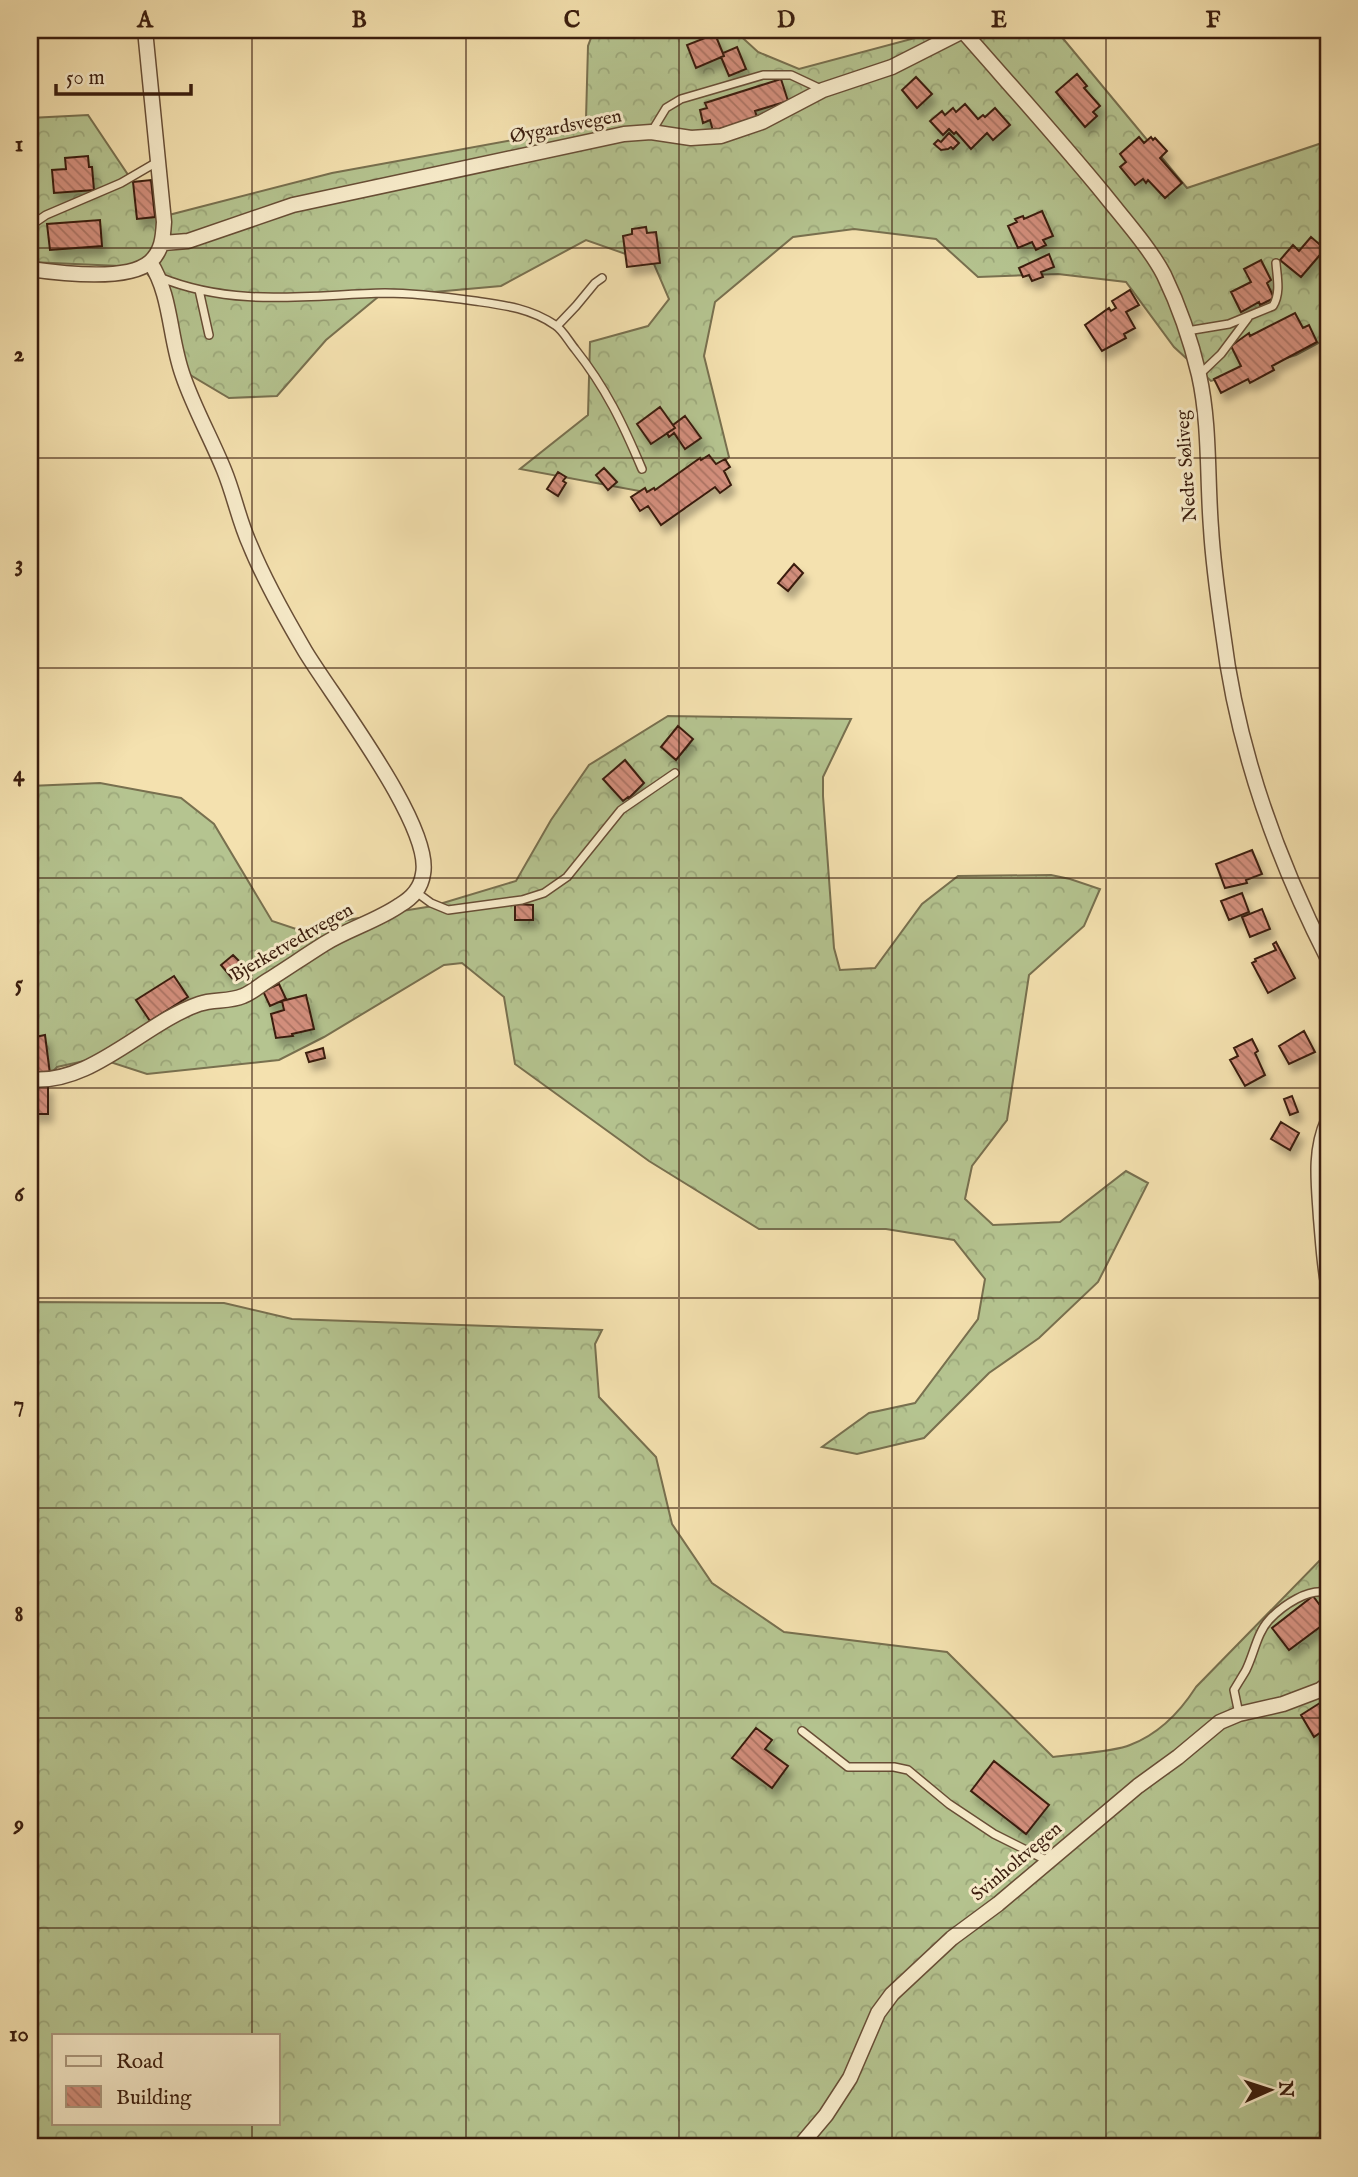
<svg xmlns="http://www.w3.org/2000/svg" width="1358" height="2177" viewBox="0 0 1358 2177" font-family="'IM FELL English',serif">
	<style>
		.forest { fill: url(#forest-crowns); stroke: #78704f; stroke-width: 2; fill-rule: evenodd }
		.building { fill: url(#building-back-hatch); stroke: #3a1d0e; stroke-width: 2; filter: url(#shadow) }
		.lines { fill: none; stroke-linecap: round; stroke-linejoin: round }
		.service-casing { stroke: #684e36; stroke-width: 10 }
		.minor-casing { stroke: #684e36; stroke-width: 17 }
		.service { stroke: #f8eccb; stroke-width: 7 }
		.minor { stroke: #f8eccb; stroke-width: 14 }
		.grid { fill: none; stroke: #3a1d0e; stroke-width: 2; stroke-opacity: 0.55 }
		.labels { text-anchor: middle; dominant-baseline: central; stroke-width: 6; stroke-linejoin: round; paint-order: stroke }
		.street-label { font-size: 19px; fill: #3a1d0e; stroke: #f8eccb }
		.neatline { fill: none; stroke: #3a1d0e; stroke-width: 2.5 }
		.grid-label { font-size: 23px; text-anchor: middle; font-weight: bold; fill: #3a1d0e }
	</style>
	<defs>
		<pattern id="forest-crowns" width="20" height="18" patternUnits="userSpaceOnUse" patternTransform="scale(1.75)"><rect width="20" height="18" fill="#b5c490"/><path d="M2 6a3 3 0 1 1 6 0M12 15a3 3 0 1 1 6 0" fill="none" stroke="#9ca87b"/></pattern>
		<pattern id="building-back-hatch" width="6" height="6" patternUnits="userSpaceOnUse" patternTransform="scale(1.75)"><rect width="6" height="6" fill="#d28e7b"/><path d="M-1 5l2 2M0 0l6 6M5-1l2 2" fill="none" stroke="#ab7363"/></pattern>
		<filter id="shadow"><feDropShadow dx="4.5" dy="8" stdDeviation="3.5" flood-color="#0004"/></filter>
	</defs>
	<rect width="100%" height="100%" fill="#f4e1af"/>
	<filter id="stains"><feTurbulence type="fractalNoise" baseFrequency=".00286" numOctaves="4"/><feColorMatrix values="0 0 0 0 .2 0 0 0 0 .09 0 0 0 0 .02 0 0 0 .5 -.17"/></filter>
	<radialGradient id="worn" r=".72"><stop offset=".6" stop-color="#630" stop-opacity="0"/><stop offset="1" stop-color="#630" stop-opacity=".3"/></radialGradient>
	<!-- forest -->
	<path class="forest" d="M594 30H734L758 52 799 69 919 37 920 30H1056L1187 188 1328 141V338L1296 355 1211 381 1174 347 1126 282 1058 274 978 277 936 239 854 229 793 237 715 302 704 356 729 457 703 477 650 493 520 469 588 415 590 342 648 326 669 299 654 264 586 240 501 286 378 297 326 340 277 396 229 398 187 373 162 293 142 267 30 262V118L88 115 157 218 332 173 546 134 586 119 588 46Z
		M668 716 851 719 823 777V796L834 948 840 970 875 968 922 904 958 876 1051 875 1070 879 1100 889 1084 926 1029 975 1007 1120 972 1166 965 1199 993 1225 1060 1222 1126 1171 1148 1183 1098 1282 1039 1338 989 1373 924 1438 857 1454 822 1447 869 1413 915 1403 978 1319 985 1279 954 1240 886 1229H759L649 1161 515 1064 504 997 462 963 444 965 324 1037 279 1060 147 1074 98 1058 57 1067 30 1098V786L100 783 181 798 214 824 272 921 299 930 353 919 433 906 516 881 551 820 589 765Z
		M30 1302 224 1303 292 1319 602 1330 595 1344 599 1397 656 1457 672 1524 712 1583 784 1632 947 1652 1053 1757C1073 1754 1114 1752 1130 1745 1159 1734 1180 1712 1196 1687L1328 1552V2147H30ZM54 2035H278V2123H54Z"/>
	<!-- building -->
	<path class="building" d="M715 34 724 56 696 68 687 45Z
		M737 47 746 69 729 76 721 57 724 56 723 53Z
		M1077 74 1087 86 1084 88 1100 106 1093 112 1097 116 1085 127 1056 92Z
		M916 77 932 94 917 108 902 90Z
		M781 79 788 101 755 111 757 117 713 131 710 120 703 123 700 110 707 108 705 103Z
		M965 104 978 119 983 115 985 117 995 108 1010 125 993 140 987 133 971 149 956 132 954 134 949 129 943 135 930 121 942 111 945 115 953 108 956 112Z
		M949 133 959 143 953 149 951 147 948 149 941 150 934 144 938 140 941 142Z
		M1139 137 1144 143 1151 137 1153 140 1155 138 1167 151 1160 158 1182 183 1165 198 1148 180 1146 183 1143 179 1135 185 1120 167 1126 162 1120 154Z
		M88 156 89 167H92L94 190 54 193 52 170 66 169 65 158Z
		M151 180 155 217 137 219 133 182Z
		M1042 211 1053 236 1043 240 1046 245 1036 250 1032 242 1018 248 1008 226 1017 222 1015 219 1023 216 1024 219Z
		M100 220 102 246 50 250 47 224Z
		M646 227 647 233 656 232 660 263 627 267 623 236 632 234V229Z
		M1311 237 1325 249 1301 277 1280 260 1293 245 1299 251Z
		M1049 254 1054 267 1041 272 1043 277 1032 281 1029 275 1023 277 1019 268Z
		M1261 260 1271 280 1267 283 1274 298 1260 305 1259 302 1241 312 1231 292 1251 282 1244 269Z
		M1130 290 1139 305 1126 312 1135 328 1124 334 1126 338 1102 351 1085 325 1109 308 1111 311 1116 308 1112 301Z
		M1295 313 1303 328 1309 325 1317 342 1272 366 1274 370 1250 383 1248 379 1221 393 1214 379 1241 366 1231 346 1249 333 1250 336Z
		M660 407 675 428 651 444 637 424Z
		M685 416 701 438 685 449 674 433 669 437 667 433 675 428 673 425Z
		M709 455 716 464 725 459 730 467 724 471 731 485 720 493 715 487 661 525 648 506 640 511 631 497 645 488 647 492 654 488 655 490 700 458 701 460Z
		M604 468 617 482 608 490 596 475Z
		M558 472 566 477 563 481 566 483 558 496 547 489Z
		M794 564 803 573 788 591 778 583Z
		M678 726 693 739 676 760 661 747Z
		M625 760 644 783 629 798 628 797 623 801 603 779Z
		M1252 850 1262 874 1246 880 1247 883 1225 888 1216 864Z
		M1242 893 1249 912 1229 920 1221 901Z
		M515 904 533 905V920H515Z
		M1262 909 1270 929 1250 937 1242 917Z
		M1276 942 1295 978 1268 993 1252 963 1256 961 1255 959 1276 950 1273 944Z
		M233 955 245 967 232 978 221 965Z
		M174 976 188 997 150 1021 136 1000Z
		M279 984 286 999 270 1006 263 991Z
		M306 995 314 1029 292 1034 293 1036 276 1038 271 1014 284 1010 282 1001Z
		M1304 1031 1315 1052 1289 1064 1279 1046Z
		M45 1035 50 1074 35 1076 30 1049V1038Z
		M1252 1039 1258 1051 1255 1053 1265 1075 1245 1086 1230 1060 1238 1056 1234 1048Z
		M323 1048 325 1058 309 1062 306 1053Z
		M30 1085H48V1114H31V1128Z
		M1292 1096 1298 1112 1290 1115 1284 1099Z
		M1281 1122 1299 1133 1290 1150 1271 1139Z
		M1313 1596 1328 1616V1621L1289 1650 1272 1628Z
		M1323 1701 1328 1708V1727L1314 1737 1301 1715Z
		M756 1728 772 1740 765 1749 788 1766 772 1788 732 1758Z
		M994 1761 1049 1805 1026 1834 971 1791Z"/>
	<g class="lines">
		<!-- service casing -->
		<g class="service-casing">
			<path id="service" d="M652 131 666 108 681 99 763 75H791L823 90
				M30 226 46 215 121 183 157 162
				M159 277C235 308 306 295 385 293 414 293 446 297 475 301 503 305 530 308 555 325 563 330 569 342 575 349 606 388 623 424 642 469
				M199 290 209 335
				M557 326 576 306 595 283 602 278
				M1187 331 1229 324 1273 306C1281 293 1277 277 1276 263
				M1199 375 1221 354 1248 318
				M416 892 431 903 448 910 522 900 544 893 567 877 621 810 675 773
				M1239 1714 1234 1690C1238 1683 1242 1677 1246 1670 1254 1654 1257 1633 1269 1620 1282 1606 1309 1587 1328 1593
				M802 1731 848 1767H894L908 1770 949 1804 994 1834 1048 1861"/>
		</g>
		<!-- minor casing -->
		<g class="minor-casing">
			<path id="minor" d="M962 30C1010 85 1058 138 1104 194 1123 218 1150 248 1164 275 1179 306 1191 341 1199 375 1210 424 1207 477 1211 528 1213 563 1218 598 1223 633 1237 747 1276 857 1328 959
				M163 243 188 241 293 205 624 134 651 132 691 138 721 136 762 122 823 90 892 67 963 31
				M30 269C58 273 127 282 150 262 162 251 163 238 164 222L145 30
				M30 1079C90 1086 144 1023 199 1004 213 999 229 1002 243 996 251 993 259 986 267 981 286 969 305 956 324 944 348 929 377 921 400 905 412 898 421 888 423 874 433 826 332 696 305 651 285 617 265 582 250 545 239 521 234 494 224 470 211 438 194 408 183 376 169 338 172 296 150 262
				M1328 1121C1314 1152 1319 1185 1321 1218 1323 1240 1324 1262 1328 1283
				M799 2147 826 2115 850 2078 878 2013 892 1994 952 1938 998 1904 1138 1786 1178 1757 1220 1722 1239 1714 1283 1704 1320 1690 1328 1684"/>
		</g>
		<!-- service -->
		<use href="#service" class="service"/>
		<!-- minor -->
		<use href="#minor" class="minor"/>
	</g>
	<!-- grid -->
	<path class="grid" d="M252 30V2035M466 30V2147M679 30V2147M892 30V2147M1106 30V2147M30 248H1328M30 458H1328M30 668H1328M30 878H1328M30 1088H1328M30 1298H1328M30 1508H1328M30 1718H1328M30 1928H1328M252 2123V2147"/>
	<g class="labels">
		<!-- street labels -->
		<g class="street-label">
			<text transform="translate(566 127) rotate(-11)">Øygardsvegen</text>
			<text transform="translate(1187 466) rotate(-94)">Nedre Søliveg</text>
			<text transform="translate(292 943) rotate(-30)">Bjerketvedtvegen</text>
			<text transform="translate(1017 1862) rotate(-40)">Svinholtvegen</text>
		</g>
	</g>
	<!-- margin -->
	<rect width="1358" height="2177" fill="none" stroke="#f4e1af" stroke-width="77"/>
	<!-- legend -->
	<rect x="52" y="2034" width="228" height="91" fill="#f8eccb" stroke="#ac997f" stroke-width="2"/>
	<rect x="66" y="2056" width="35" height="10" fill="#f8eccb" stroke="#ac997f" stroke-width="2"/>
	<text x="116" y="2068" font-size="21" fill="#3a1d0e">Road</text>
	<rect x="66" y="2086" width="35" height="21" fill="url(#building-back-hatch)" stroke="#ac997f" stroke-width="2"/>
	<text x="116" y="2104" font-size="21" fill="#3a1d0e">Building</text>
	<!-- north arrow -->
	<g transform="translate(1270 2090) rotate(87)" stroke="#f8eccb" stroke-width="5" paint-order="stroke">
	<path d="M0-5L12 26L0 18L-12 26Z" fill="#3a1d0e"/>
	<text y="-10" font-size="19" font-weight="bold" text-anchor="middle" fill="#3a1d0e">N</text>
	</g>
	<!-- scale -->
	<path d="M56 84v10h135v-10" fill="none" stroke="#3a1d0e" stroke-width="3.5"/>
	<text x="66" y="84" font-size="21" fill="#3a1d0e" stroke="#f8eccb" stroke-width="5" paint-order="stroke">50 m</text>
	<rect x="38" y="38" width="1282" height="2100" class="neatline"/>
	<g class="grid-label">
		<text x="145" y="27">A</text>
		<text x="359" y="27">B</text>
		<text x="572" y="27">C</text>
		<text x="786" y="27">D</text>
		<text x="999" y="27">E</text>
		<text x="1213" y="27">F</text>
		<text x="19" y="151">1</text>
		<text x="19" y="361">2</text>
		<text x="19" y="571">3</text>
		<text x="19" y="781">4</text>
		<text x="19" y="991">5</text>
		<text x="19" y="1201">6</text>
		<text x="19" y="1411">7</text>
		<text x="19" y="1621">8</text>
		<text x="19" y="1831">9</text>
		<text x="19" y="2041">10</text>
	</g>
	<rect width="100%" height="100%" filter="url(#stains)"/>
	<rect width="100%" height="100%" fill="url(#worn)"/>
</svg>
